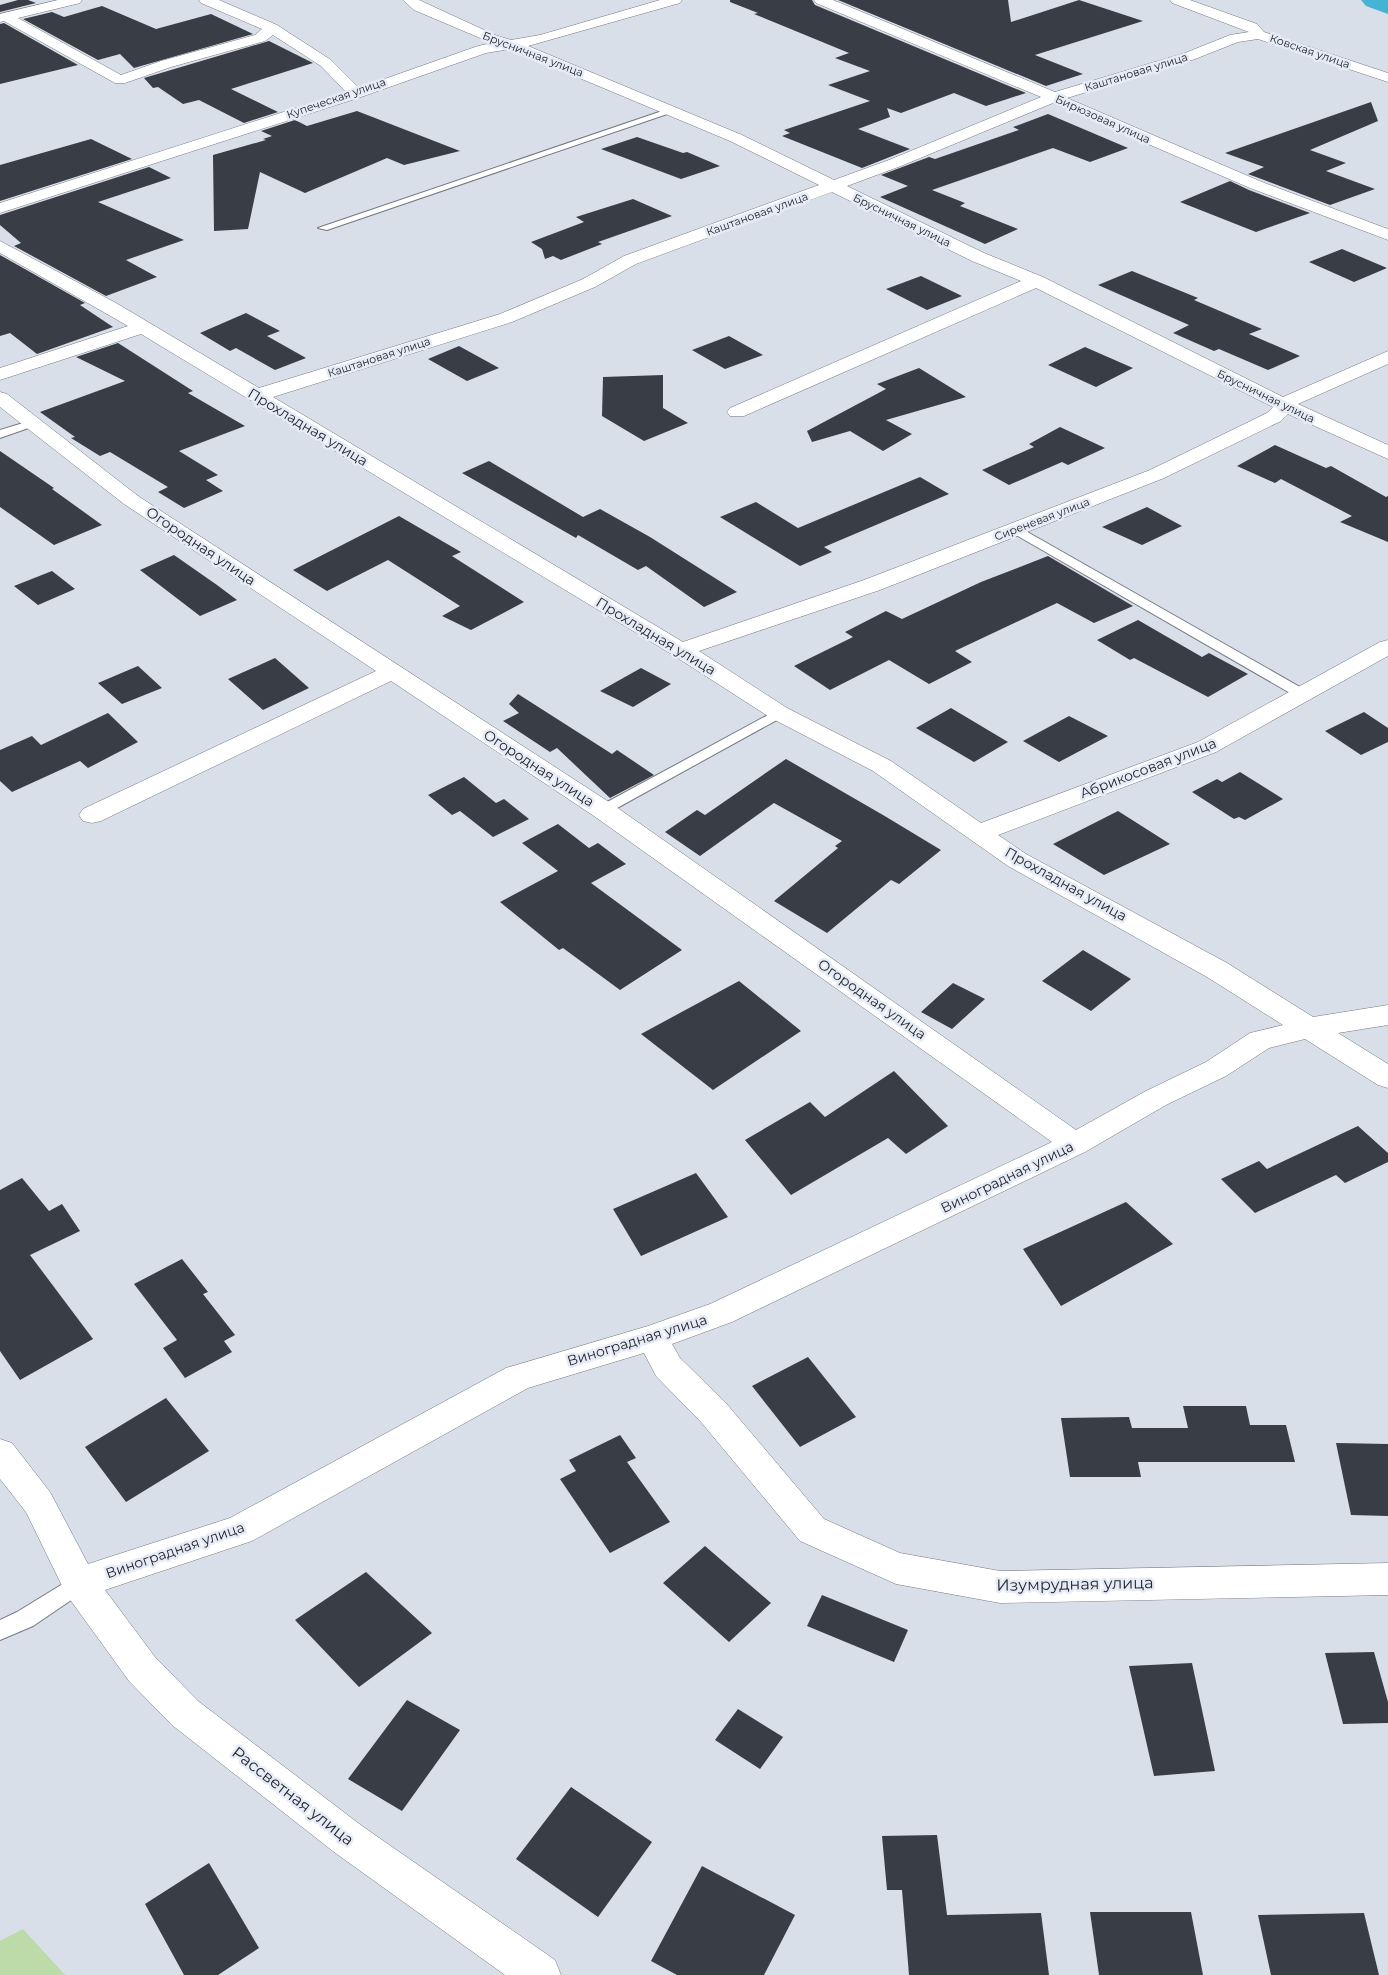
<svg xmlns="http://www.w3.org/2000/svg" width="1388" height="1975" viewBox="0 0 1388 1975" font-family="Montserrat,sans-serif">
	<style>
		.green { fill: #bcdba9 }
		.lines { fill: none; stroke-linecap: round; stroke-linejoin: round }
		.river { fill: #45b3d4; fill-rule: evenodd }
		.building { fill: #383d46 }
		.lane-casing { stroke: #737882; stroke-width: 2 }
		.street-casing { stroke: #737882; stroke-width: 1 }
		.lane { fill: #fff; fill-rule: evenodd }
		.street { fill: #fff; fill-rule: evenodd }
		.labels { text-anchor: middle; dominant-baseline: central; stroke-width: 5; stroke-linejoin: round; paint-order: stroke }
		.far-street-label { font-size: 11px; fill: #24262a; stroke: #e6ecf7 }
		.street-label { font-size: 14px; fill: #24262a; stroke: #e6ecf7 }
		.near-street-label { font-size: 16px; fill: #24262a; stroke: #e6ecf7 }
	</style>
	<rect width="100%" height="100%" fill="#d9dfe9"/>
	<!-- green -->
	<path class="green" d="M23 1929 65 1975H0V1941Z"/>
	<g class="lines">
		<!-- river -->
		<path class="river" d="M1361 0H1388V14L1366 6Z"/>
	</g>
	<!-- building -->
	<path class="building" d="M18 0H28L36 3 0 12V5Z
		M730 0H812L815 5 1026 93 986 106 954 93 901 113 887 108 890 117 858 129 910 149 862 168 782 136 790 133 784 130 870 101 828 85 870 71 835 58 849 53 754 14 758 13 730 2Z
		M838 0H1008L1011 22 1079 0 1143 21 1035 55 1083 74 1046 86Z
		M102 6 156 29 211 14 253 34 134 68 120 54 98 60 23 19 52 12 64 17Z
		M4 23 78 65 0 84V24Z
		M269 41 313 63 231 89 278 112 244 123 199 100 183 104 158 87 153 88 144 78Z
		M1371 102 1378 121 1310 150 1346 163 1326 171 1375 189 1330 205 1248 174 1264 167 1225 153Z
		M357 111 460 151 404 165 387 158 305 193 260 172 248 229 214 231 213 155 266 140 263 139 272 136 261 131 295 120 307 126Z
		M1048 114 1128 148 1090 162 1053 148 932 190 965 203 960 206 1018 229 985 244 880 197 908 186 881 175 929 157 935 159 1019 130 1013 127Z
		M637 137 683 153 687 152 720 166 681 179 601 149Z
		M91 139 132 159 0 201V165Z
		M149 167 171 178 98 202 184 240 126 260 157 277 106 296 14 246 21 243 0 225V215Z
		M1230 181 1249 190 1310 213 1256 232 1180 202Z
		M633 199 672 216 598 242 602 244 561 260 553 256 545 259 542 249 531 242 584 222 576 217Z
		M1342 249 1387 268 1354 282 1309 262Z
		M0 255 85 303 80 305 113 327 37 354 10 333 0 336Z
		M1132 271 1198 298 1194 300 1262 329 1249 334 1300 356 1268 370 1219 349 1214 351 1173 333 1189 325 1098 285Z
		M921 276 962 296 927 310 886 289Z
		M246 313 280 331 267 336 306 358 275 370 236 348 230 351 200 333Z
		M729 336 763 355 725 369 692 350Z
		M118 343 193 391 188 393 245 426 179 451 218 475 206 480 223 491 184 508 158 492 168 487 110 452 100 456 71 438 75 437 40 412 125 381 76 357Z
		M459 346 499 368 467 381 428 359Z
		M1085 347 1133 368 1096 387 1048 365Z
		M919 368 966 397 886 420 912 434 883 451 850 431 812 442 807 431 886 389 877 384Z
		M663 375V408L688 423 644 441 602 416 603 377Z
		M1060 427 1105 448 1068 465 1062 462 1009 485 982 470 1034 447 1029 444Z
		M1275 445 1326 468 1331 466 1386 497 1388 496V542L1340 522 1352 516 1281 479 1275 483 1237 466Z
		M0 451 54 488 52 489 102 525 54 545 0 507Z
		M489 461 583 517 600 509 650 537 737 592 704 607 646 566 638 570 578 535 576 538 462 473Z
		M920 477 949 494 824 547 832 552 800 566 720 517 756 502 798 528Z
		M1147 507 1182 526 1142 545 1102 527Z
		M399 516 461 552 452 556 524 602 471 630 442 616 460 606 388 560 327 591 293 570Z
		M174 555 217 585 237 600 200 616 140 570Z
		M1048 556 1133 606 1094 623 1057 603 955 651 972 662 929 684 889 660 830 690 794 666 853 637 845 632 886 611 902 619 981 582Z
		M52 571 75 589 38 605 14 586Z
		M1138 620 1202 657 1209 653 1248 674 1208 697 1134 658 1130 660 1097 640Z
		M275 658 309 688 263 710 228 679Z
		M138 666 162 688 122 704 98 683Z
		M641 668 671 684 633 707 600 691Z
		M518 694 612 754 617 750 654 775 610 798 557 748 550 752 503 721 519 713 509 704Z
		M951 708 1008 742 974 762 916 728Z
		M1364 712 1388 728V742L1361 755 1325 731Z
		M108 713 138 742 88 768 80 761 12 792 0 781V750L32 736 41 745Z
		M1069 716 1108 736 1059 762 1023 741Z
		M786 759 883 815 941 850 899 884 891 880 827 933 774 901 838 848 835 846 842 841 774 803 700 856 665 832 697 810 705 815Z
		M1240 772 1283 799 1245 820 1239 817 1234 819 1192 792 1217 779 1222 782Z
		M464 777 496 803 504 799 529 819 493 837 460 811 452 815 428 795Z
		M1118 811 1170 844 1104 875 1053 844Z
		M558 824 589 848 598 843 626 864 591 883 682 950 620 990 563 948 559 950 500 902 558 871 522 843Z
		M1083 950 1131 979 1091 1011 1042 981Z
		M739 981 801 1031 713 1090 641 1034Z
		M953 983 985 999 952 1029 921 1012Z
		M894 1071 948 1126 906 1154 888 1138 791 1195 745 1140 810 1102 825 1117Z
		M1358 1126 1388 1153V1162L1345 1183 1336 1175 1255 1213 1221 1179 1259 1161 1267 1169Z
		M696 1173 728 1217 641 1256 613 1209Z
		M22 1178 49 1211 62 1204 80 1231 30 1255 93 1339 20 1380 0 1351V1190Z
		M1126 1202 1173 1244 1061 1306 1023 1249Z
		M182 1259 208 1292 203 1294 235 1335 224 1341 232 1352 185 1378 163 1348 177 1340 134 1284Z
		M808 1357 856 1417 800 1447 752 1386Z
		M166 1398 209 1451 126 1502 85 1447Z
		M1183 1406H1246L1250 1425H1286L1295 1462H1138L1141 1477H1070L1061 1418 1129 1417 1132 1428H1188Z
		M620 1435 636 1458 627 1462 670 1522 610 1553 560 1479 576 1471 569 1460Z
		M1336 1443 1388 1444V1516L1351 1515Z
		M705 1546 771 1603 729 1642 663 1583Z
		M366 1572 432 1633 359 1687 295 1620Z
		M822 1595 908 1630 894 1662 807 1626Z
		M1374 1652 1388 1702V1723L1343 1724 1325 1653Z
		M1192 1663 1215 1771 1154 1776 1129 1666Z
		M407 1700 460 1730 402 1811 348 1779Z
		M738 1709 783 1737 760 1769 715 1740Z
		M571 1787 652 1842 598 1917 516 1859Z
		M937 1835 947 1915 1041 1913 1049 1975H909L902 1890H887L882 1836Z
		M209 1863 259 1948 218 1975H184L145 1904Z
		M702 1866 795 1915 764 1975H677L651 1961Z
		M1090 1912H1191L1203 1975H1099Z
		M1364 1913 1379 1975H1271L1258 1915Z"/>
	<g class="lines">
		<!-- lane casing -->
		<g class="lane-casing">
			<path id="lane" d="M668 109 676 111 327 230 318 228Z
				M33 420 39 423 37 425 0 438V430Z
				M1015 525 1307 691 1309 694 1307 697H1297L1011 532 1009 529Z
				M779 709 784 710 786 713 784 716 608 813 603 815 596 810 598 807Z
				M79 1574 86 1576 90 1583 86 1590 33 1626 0 1640V1620L17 1612Z"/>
		</g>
		<!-- street casing -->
		<g class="street-casing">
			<path id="street" d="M58 0H82L80 3 18 18 121 75 161 61 255 35 262 29 201 3 199 0H219L277 25 331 60 359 88 478 46 492 43 414 10 403 0H419L495 35 511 40 540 35 660 0H682L680 3 528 46 742 135 834 180 889 160 1041 97 816 3 814 0H833L1055 92 1185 53 1230 35 1249 32 1172 3 1170 0H1190L1257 24 1264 32 1388 73V82L1258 39 1238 42 1195 59 1067 98 1262 182 1388 229V240L1250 188 1053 103 901 166 847 186 984 253 1043 277 1283 397 1388 351V364L1298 404 1388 445V459L1288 414 1281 421 1164 478 880 590 699 651 787 708 891 761 981 823 1198 742 1380 642 1388 640V656L1216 752 998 835 1026 854 1227 963 1313 1017 1388 1005V1025L1338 1033 1388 1064V1088L1378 1085 1305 1039 1269 1048 1226 1076 1166 1105 1085 1152 732 1322 672 1344 680 1358 725 1402 824 1519 900 1553 1000 1571 1388 1563V1595L1000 1603 896 1584 800 1541 701 1422 656 1376 644 1353 528 1388 252 1541 105 1590 155 1657 198 1701 362 1826 555 1960 561 1975H505L334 1852 172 1725 129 1681 66 1594 26 1512 0 1479V1439L12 1443 50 1492 88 1564 230 1518 506 1368 648 1326 710 1304 1052 1142 594 816 391 681 101 821 92 823 83 821 79 815 83 809 376 671 124 504 0 407V392L7 394 138 496 612 804 1076 1130 1146 1091 1206 1062 1250 1033 1283 1025 1207 977 1008 866 873 771 771 718 673 655 141 334 0 380V368L128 326 0 253V241L116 303 259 388 500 314 583 279 624 256 819 185 730 141 510 49 486 53 361 97 0 213V203L346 92 321 66 273 35 265 41 171 67 125 83H115L4 21 0 22V14ZM832 192 972 261 1021 281 730 408 727 412 730 416H744L1036 288 1273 407 1267 413 1150 470 864 580 683 642 273 397 512 322 595 287 636 264Z"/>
		</g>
		<!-- lane -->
		<use href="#lane" class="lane"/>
		<!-- street -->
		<use href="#street" class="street"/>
	</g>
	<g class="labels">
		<!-- far-street labels -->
		<g class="far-street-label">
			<text transform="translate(1310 51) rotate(19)">Ковская улица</text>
			<text transform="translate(533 54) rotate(21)">Брусничная улица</text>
			<text transform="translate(1136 72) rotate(-17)">Каштановая улица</text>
			<text transform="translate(336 98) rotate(-19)">Купеческая улица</text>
			<text transform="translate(1103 119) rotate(24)">Бирюзовая улица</text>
			<text transform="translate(757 214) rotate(-20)">Каштановая улица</text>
			<text transform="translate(902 220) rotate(26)">Брусничная улица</text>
			<text transform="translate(379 357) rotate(-18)">Каштановая улица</text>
			<text transform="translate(1266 396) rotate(26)">Брусничная улица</text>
			<text transform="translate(1042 519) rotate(-21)">Сиреневая улица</text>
		</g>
		<!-- street labels -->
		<g class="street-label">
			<text transform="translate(308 427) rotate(31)">Прохладная улица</text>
			<text transform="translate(201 546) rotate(34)">Огородная улица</text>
			<text transform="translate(656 636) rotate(31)">Прохладная улица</text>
			<text transform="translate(539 768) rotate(33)">Огородная улица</text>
			<text transform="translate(1148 768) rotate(-21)">Абрикосовая улица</text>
			<text transform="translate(1066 884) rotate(29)">Прохладная улица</text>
			<text transform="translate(872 999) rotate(35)">Огородная улица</text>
			<text transform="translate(1007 1177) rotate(-26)">Виноградная улица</text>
			<text transform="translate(637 1340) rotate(-17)">Виноградная улица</text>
			<text transform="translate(175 1550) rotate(-19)">Виноградная улица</text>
		</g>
		<!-- near-street labels -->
		<g class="near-street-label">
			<text transform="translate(1075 1584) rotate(-1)">Изумрудная улица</text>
			<text transform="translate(293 1796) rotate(38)">Рассветная улица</text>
		</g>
	</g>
</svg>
